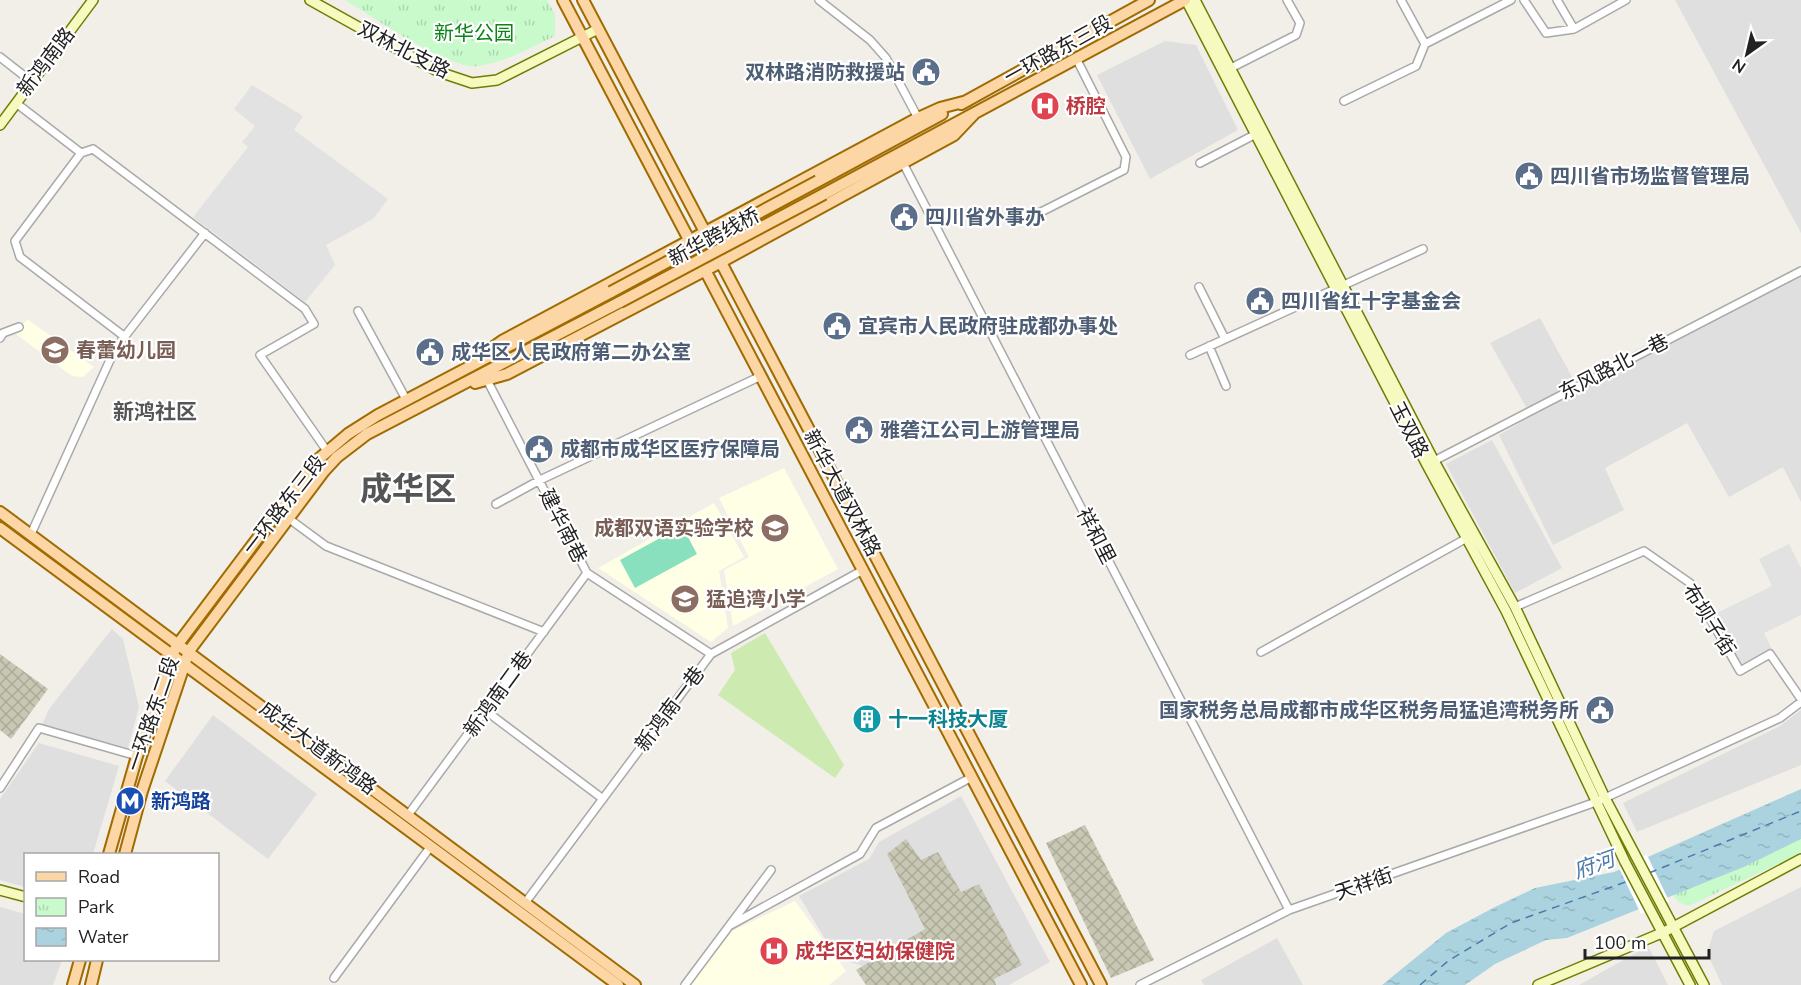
<svg xmlns="http://www.w3.org/2000/svg" width="1801" height="985" viewBox="0 0 1801 985" font-family="'Nunito Sans','Noto Sans SC',sans-serif">
	<style>
		.residential { fill: #e0dfdf }
		.education { fill: #ffffe5 }
		.construction { fill: url(#construction-cross-hatch) }
		.park { fill: url(#park-tufts) }
		.garden { fill: #cdebb0 }
		.pitch { fill: #88e0be }
		.parking { fill: #e2e2e2 }
		.water { fill: url(#water-ripples) }
		.pier { fill: #fff }
		.lines { fill: none; stroke-linecap: round; stroke-linejoin: round }
		.ferry { stroke: #4a7aab; stroke-width: 1.5; stroke-dasharray: 8 6; stroke-linecap: butt }
		.street-casing { stroke: #a9a9a9; stroke-width: 10 }
		.secondary-casing { stroke: #707d05; stroke-width: 12 }
		.primary-casing { stroke: #a06b00; stroke-width: 14 }
		.street { stroke: #fff; stroke-width: 7 }
		.secondary { stroke: #f7fabf; stroke-width: 9 }
		.primary { stroke: #fcd6a4; stroke-width: 10 }
		.primary-bridge-casing { stroke: #a06b00; stroke-width: 14; stroke-linecap: butt }
		.primary-bridge { stroke: #fcd6a4; stroke-width: 10 }
		.labels { text-anchor: middle; dominant-baseline: central; stroke-width: 4.5; stroke-linejoin: round; paint-order: stroke }
		.park-label { font-size: 20px; fill: #0c8416; stroke: #fff }
		.street-label { font-size: 20px; fill: #222; stroke: #fff }
		.service-label { font-size: 20px; font-weight: bold; fill: #4e5e75; stroke: #fff; text-anchor: start }
		.health-label { font-size: 20px; font-weight: bold; fill: #be3a42; stroke: #fff; text-anchor: start }
		.education-label { font-size: 20px; font-weight: bold; fill: #785e54; stroke: #fff; text-anchor: start }
		.culture-label { font-size: 20px; font-weight: bold; fill: #0d838f; stroke: #fff; text-anchor: start }
		.transit-label { font-size: 20px; font-weight: bold; fill: #164399; stroke: #fff; text-anchor: start }
		.neighbourhood-label { font-size: 21px; font-weight: bold; fill: #555; stroke: #fff }
		.water-label { font-size: 21px; font-style: italic; fill: #4a7aab; stroke: #fff }
		.town-label { font-size: 32px; font-weight: bold; fill: #555; stroke: #fff }
	</style>
	<defs>
		<pattern id="construction-cross-hatch" width="8" height="8" patternUnits="userSpaceOnUse" patternTransform="scale(1.5)"><rect width="8" height="8" fill="#c7c7b4"/><path d="M0 0l8 8M0 8l8-8" fill="none" stroke="#abab9a"/></pattern>
		<pattern id="park-tufts" width="24" height="20" patternUnits="userSpaceOnUse" patternTransform="scale(1.5)"><rect width="24" height="20" fill="#c8facc"/><path d="M3 7l-1-3M5 7V3M7 7l1-3M15 17l-1-3M17 17v-4M19 17l1-3" fill="none" stroke="#acd6af"/></pattern>
		<pattern id="water-ripples" width="26" height="14" patternUnits="userSpaceOnUse" patternTransform="scale(1.5)"><rect width="26" height="14" fill="#aad3df"/><path d="M2 4q2-2 4 0t4 0M15 11q2-2 4 0t4 0" fill="none" stroke="#92b5bf"/></pattern>
	</defs>
	<rect width="100%" height="100%" fill="#f2efe9"/>
	<!-- residential -->
	<path class="residential" d="M1675 0H1801V233Z
		M1165 41 1196 45 1238 130 1150 179 1097 75Z
		M1801 276V502L1783 467 1729 497 1687 423 1605 468 1624 510 1553 545 1499 435 1531 416 1490 343 1540 318 1579 390Z
		M1492 440 1562 568 1515 593 1446 464Z
		M112 629 123 639 139 707 128 748 42 725 49 709Z
		M1801 710V765L1637 832 1623 803 1780 726Z
		M213 715 317 794 268 859 165 781Z
		M39 743 119 766 93 854H26L25 887 0 880V799Z
		M961 796 1050 962 1009 985H896L882 973 836 957 799 896 869 859 879 842Z
		M1801 887V985H1722L1707 953 1714 931Z
		M0 907 25 914 26 960H62L53 985H0Z
		M1277 938 1303 985H1204L1201 980Z
		M1648 946 1668 985H1579Z"/>
	<!-- education -->
	<path class="education" d="M27 319 94 367 83 377 72 376 16 334Z
		M784 468 838 569 733 626 724 570 749 557 719 498Z
		M714 503 744 557 719 571 728 628 711 642 598 568Z
		M795 901 846 971 829 985H691L732 931Z"/>
	<!-- construction -->
	<path class="construction" d="M0 654 48 689 11 739 0 730Z
		M1085 825 1154 960 1111 978 1046 843Z
		M906 839 921 860 938 852 961 892 979 884 1022 965 994 979 996 985H866L856 970 925 929 887 854Z"/>
	<!-- park -->
	<path class="park" d="M345 0H547L555 14V36C530 48 504 63 477 66 449 70 372 16 345 0Z
		M1801 839V853L1689 906 1678 902 1673 894Z"/>
	<!-- garden -->
	<path class="garden" d="M765 633 844 765 835 778 718 695 735 670 731 653Z"/>
	<!-- pitch -->
	<path class="pitch" d="M682 526 697 554 635 588 620 560Z"/>
	<!-- parking -->
	<path class="parking" d="M252 85 303 116 294 130 388 199 373 219 326 245 335 265 305 302 193 217 248 147 242 142 255 126 234 109Z
		M1789 544 1801 568V615L1764 633 1772 649 1740 665 1715 614 1772 586 1759 559Z"/>
	<!-- water -->
	<path class="water" d="M1801 789V839L1746 866 1567 938 1546 940 1495 964 1465 985H1382L1446 933 1495 907 1535 888 1614 872Z"/>
	<!-- pier -->
	<path class="pier" d="M1647 855 1669 901 1641 914 1619 868Z"/>
	<g class="lines">
		<!-- ferry -->
		<path class="ferry" d="M1649 873 1801 811
			M1420 985 1448 961 1511 923 1631 880"/>
		<!-- street casing -->
		<g class="street-casing">
			<path id="street" d="M819 0 870 40 886 58 918 118
				M1524 0 1546 33 1574 29
				M1557 0 1574 29 1626 0
				M1425 44 1511 0
				M0 57 32 82
				M1231 68 1296 35 1300 23 1287 0
				M1344 101 1416 66 1425 44 1401 0
				M16 103 81 153 93 149 305 309 314 324 260 355 327 451
				M81 153 15 241 20 257 125 337
				M903 163 1289 910
				M1200 163 1256 134
				M1039 213 1124 170 1126 157 1076 58
				M1199 287 1225 339
				M358 311 407 401
				M0 338 3 333 19 327
				M1209 346 1226 386
				M1190 355 1423 249
				M487 380 587 573 711 654
				M1430 463 1801 271
				M496 504 540 480 761 376
				M288 518 326 546 544 632
				M31 534 115 349 205 233
				M1515 607 1644 551 1690 583 1740 671 1770 654 1801 699
				M1261 652 1467 538
				M486 711 603 799
				M0 788 39 728 137 756
				M408 815 587 573
				M525 903 711 654 863 570
				M729 926 860 854 876 828 972 777
				M334 978 431 846
				M685 985 771 870
				M1140 985 1289 910 1596 802 1780 718 1801 702"/>
		</g>
		<!-- secondary casing -->
		<g class="secondary-casing">
			<path id="secondary" d="M310 0 439 72 472 83 497 80 598 29
				M1186 0 1427 465 1506 611 1625 862 1690 985
				M1195 0 1434 461 1515 607 1605 798 1704 985
				M0 125 93 0
				M0 890 26 897
				M1538 985 1664 932 1801 859"/>
		</g>
		<!-- primary casing -->
		<g class="primary-casing">
			<path id="primary" d="M563 0 1081 985
				M583 0 1101 985
				M961 104 1149 0
				M818 181 942 114
				M824 194 1185 0
				M482 355 502 341 918 118 940 108 967 101
				M475 383 507 374 721 262 954 135 974 114
				M0 512 635 985
				M0 528 618 985
				M109 854 137 756 172 655 178 644 315 462 348 434 378 415 611 292
				M125 854 142 791 189 651 324 471 337 457 367 434 620 302
				M73 985 80 960
				M91 985 97 960"/>
		</g>
		<!-- street -->
		<use href="#street" class="street"/>
		<!-- secondary -->
		<use href="#secondary" class="secondary"/>
		<!-- primary -->
		<use href="#primary" class="primary"/>
		<!-- primary-bridge casing -->
		<g class="primary-bridge-casing">
			<path id="primary-bridge" d="M611 292 818 181
				M620 302 824 194"/>
		</g>
		<!-- primary-bridge -->
		<use href="#primary-bridge" class="primary-bridge"/>
	</g>
	<!-- icons -->
	<defs>
		<g id="civic-disc" transform="scale(1.5)"><circle r="9.5" fill="#5c6f8a" stroke="#fff"/><path d="M-.6-6.5H3V-4.5H.6V-3L4-1V1h2V6H-6V1h2V-1L-.6-3ZM-1.2 2.5V6h2.4V2.5Z" fill="#fff"/></g>
		<g id="hospital-disc" transform="scale(1.5)"><circle r="9.5" fill="#e0444e" stroke="#fff"/><path d="M-5-5h3v3.5h4V-5h3V5h-3V1.5h-4V5h-3Z" fill="#fff"/></g>
		<g id="school-disc" transform="scale(1.5)"><circle r="9.5" fill="#8d6e63" stroke="#fff"/><path d="M0-5L7-2L0 1L-7-2ZM-4 1L0 2.5L4 1V4Q0 6-4 4Z" fill="#fff"/></g>
		<g id="building-disc" transform="scale(1.5)"><circle r="9.5" fill="#0f9aa8" stroke="#fff"/><path d="M-4-6H4V6H1V3H-1V6H-4ZM-2.5-4.3h1.7v1.8h-1.7ZM.8-4.3h1.7v1.8H.8ZM-2.5-1h1.7V.8h-1.7ZM.8-1h1.7V.8H.8Z" fill="#fff"/></g>
		<g id="metro-disc" transform="scale(1.5)"><circle r="9.5" fill="#1a4fb4" stroke="#fff"/><path d="M-5.5 5V-5H-3L0 0L3-5H5.5V5H3V-.5L0 4L-3-.5V5Z" fill="#fff"/></g>
	</defs>
	<g fill-rule="evenodd">
		<use href="#civic-disc" x="926" y="72"/>
		<use href="#hospital-disc" x="1045" y="106"/>
		<use href="#civic-disc" x="1529" y="176"/>
		<use href="#civic-disc" x="904" y="217"/>
		<use href="#civic-disc" x="1260" y="301"/>
		<use href="#civic-disc" x="837" y="326"/>
		<use href="#school-disc" x="55" y="350"/>
		<use href="#civic-disc" x="430" y="352"/>
		<use href="#civic-disc" x="859" y="430"/>
		<use href="#civic-disc" x="539" y="449"/>
		<use href="#school-disc" x="775" y="528"/>
		<use href="#school-disc" x="685" y="599"/>
		<use href="#civic-disc" x="1600" y="710"/>
		<use href="#building-disc" x="867" y="719"/>
		<use href="#metro-disc" x="130" y="801"/>
		<use href="#hospital-disc" x="774" y="951"/>
	</g>
	<g class="labels">
		<!-- park labels -->
		<g class="park-label">
			<text x="474" y="33">新华公园</text>
		</g>
		<!-- street labels -->
		<g class="street-label">
			<text transform="translate(404 50) rotate(27)">双林北支路</text>
			<text transform="translate(1058 50) rotate(-29)">一环路东三段</text>
			<text transform="translate(46 62) rotate(-53)">新鸿南路</text>
			<text transform="translate(714 237) rotate(-28)">新华跨线桥</text>
			<text transform="translate(1614 367) rotate(-27)">东风路北一巷</text>
			<text transform="translate(1409 430) rotate(63)">玉双路</text>
			<text transform="translate(842 493) rotate(62)">新华大道双林路</text>
			<text transform="translate(284 505) rotate(-52)">一环路东三段</text>
			<text transform="translate(563 526) rotate(63)">建华南巷</text>
			<text transform="translate(1096 536) rotate(63)">祥和里</text>
			<text transform="translate(1709 620) rotate(58)">布坝子街</text>
			<text transform="translate(498 694) rotate(-54)">新鸿南二巷</text>
			<text transform="translate(670 709) rotate(-53)">新鸿南一巷</text>
			<text transform="translate(153 714) rotate(-71)">一环路东二段</text>
			<text transform="translate(318 748) rotate(37)">成华大道新鸿路</text>
			<text transform="translate(1364 884) rotate(-19)">天祥街</text>
		</g>
		<!-- service labels -->
		<g class="service-label">
			<text x="905" y="72" text-anchor="end">双林路消防救援站</text>
			<text x="1550" y="176">四川省市场监督管理局</text>
			<text x="925" y="217">四川省外事办</text>
			<text x="1281" y="301">四川省红十字基金会</text>
			<text x="858" y="326">宜宾市人民政府驻成都办事处</text>
			<text x="451" y="352">成华区人民政府第二办公室</text>
			<text x="880" y="430">雅砻江公司上游管理局</text>
			<text x="560" y="449">成都市成华区医疗保障局</text>
			<text x="1579" y="710" text-anchor="end">国家税务总局成都市成华区税务局猛追湾税务所</text>
		</g>
		<!-- health labels -->
		<g class="health-label">
			<text x="1066" y="106">桥腔</text>
			<text x="795" y="951">成华区妇幼保健院</text>
		</g>
		<!-- education labels -->
		<g class="education-label">
			<text x="76" y="350">春蕾幼儿园</text>
			<text x="754" y="528" text-anchor="end">成都双语实验学校</text>
			<text x="706" y="599">猛追湾小学</text>
		</g>
		<!-- culture labels -->
		<g class="culture-label">
			<text x="888" y="719">十一科技大厦</text>
		</g>
		<!-- transit labels -->
		<g class="transit-label">
			<text x="151" y="801">新鸿路</text>
		</g>
		<!-- neighbourhood labels -->
		<g class="neighbourhood-label">
			<text x="155" y="412">新鸿社区</text>
		</g>
		<!-- water labels -->
		<g class="water-label">
			<text transform="translate(1594 865) rotate(-19)">府河</text>
		</g>
		<!-- town labels -->
		<g class="town-label">
			<text x="408" y="489">成华区</text>
		</g>
	</g>
	<!-- legend -->
	<rect x="24" y="853" width="195" height="108" fill="#ffffff" stroke="#a7a7a7" stroke-width="1.5"/>
	<rect x="36" y="872" width="30" height="9" fill="#fcd6a4" stroke="#a7a7a7" stroke-width="1.5"/>
	<text x="78" y="883" font-size="18" fill="#222222">Road</text>
	<rect x="36" y="898" width="30" height="18" fill="url(#park-tufts)" stroke="#a7a7a7" stroke-width="1.5"/>
	<text x="78" y="913" font-size="18" fill="#222222">Park</text>
	<rect x="36" y="928" width="30" height="18" fill="url(#water-ripples)" stroke="#a7a7a7" stroke-width="1.5"/>
	<text x="78" y="943" font-size="18" fill="#222222">Water</text>
	<!-- north arrow -->
	<g transform="translate(1747 54) rotate(214)" stroke="#ffffff" stroke-width="4.5" paint-order="stroke">
	<path d="M0-4.5L10 22L0 15L-10 22Z" fill="#222222"/>
	<text y="-9" font-size="16" font-weight="bold" text-anchor="middle" fill="#222222">N</text>
	</g>
	<!-- scale -->
	<path d="M1585 949v9h124v-9" fill="none" stroke="#222222" stroke-width="3"/>
	<text x="1594" y="949" font-size="18" fill="#222222" stroke="#ffffff" stroke-width="4.5" paint-order="stroke">100 m</text>
</svg>
